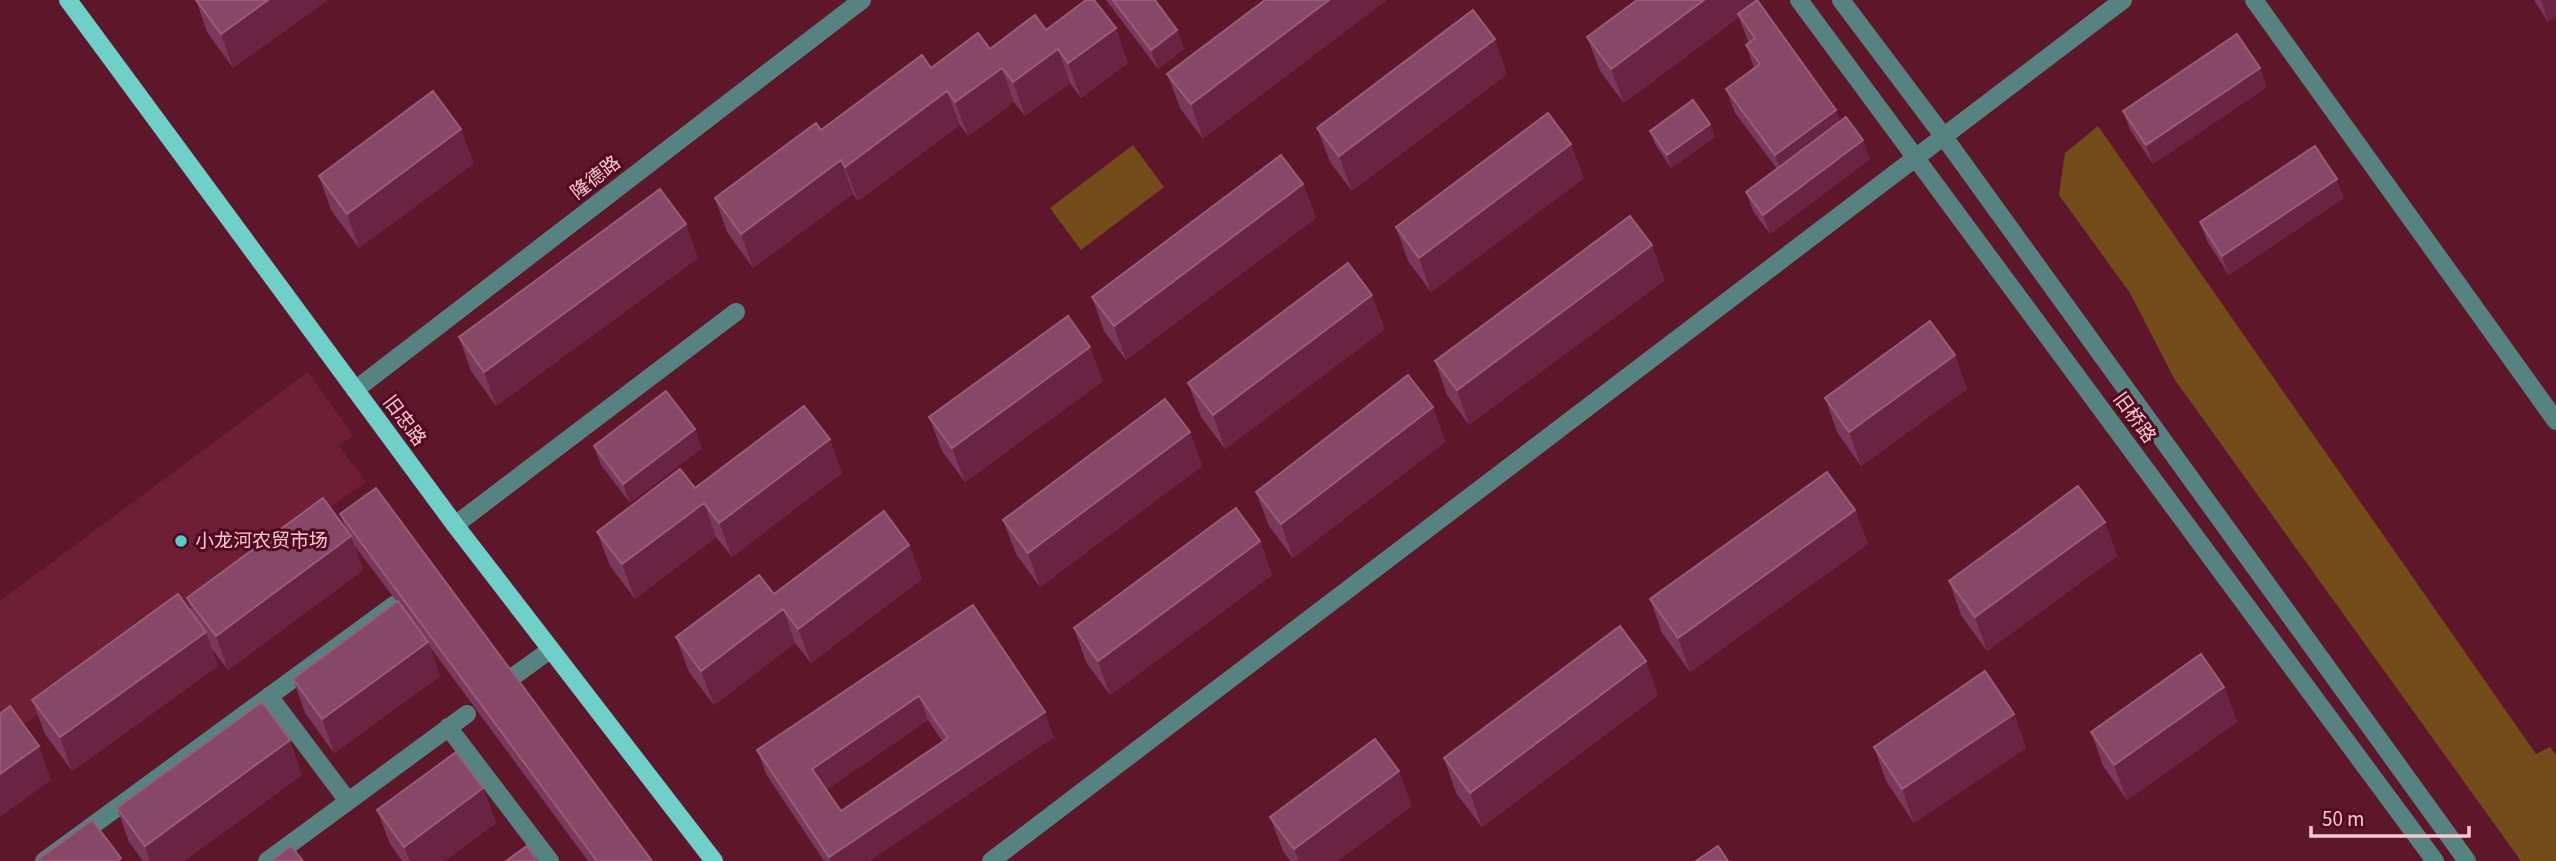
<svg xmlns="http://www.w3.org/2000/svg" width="2556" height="861" viewBox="0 0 2556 861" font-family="'Source Sans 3','Noto Sans SC',sans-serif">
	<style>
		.built { fill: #6e1e35 }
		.green { fill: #744c19 }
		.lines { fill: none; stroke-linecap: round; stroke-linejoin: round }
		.minor { stroke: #56837f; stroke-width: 18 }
		.major { stroke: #6ed0c8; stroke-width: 18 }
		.wall { fill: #7a385b; fill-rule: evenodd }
		.shaded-wall { fill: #692442 }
		.building { fill: #874868; stroke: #995c78; stroke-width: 2; fill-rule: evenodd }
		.poi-dot { fill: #55cec5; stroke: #520820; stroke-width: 2.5 }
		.labels { text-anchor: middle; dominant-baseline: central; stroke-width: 6; stroke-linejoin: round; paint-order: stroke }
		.street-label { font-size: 19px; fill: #f9cbd1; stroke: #520820 }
		.poi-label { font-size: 19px; fill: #f9cbd1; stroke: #520820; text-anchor: start }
	</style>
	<rect width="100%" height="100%" fill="#5e162a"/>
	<!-- built -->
	<path class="built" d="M308 372 353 435 339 446 366 482 0 741V601Z"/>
	<!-- green -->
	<path class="green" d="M2098 126 2536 754 2550 747 2556 755V861H2521L2175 380 2130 293 2059 195 2065 153Z
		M1133 145 1164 187 1081 250 1050 208Z"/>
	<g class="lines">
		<!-- minor -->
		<path class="minor" d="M1799 0 2435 861
			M1841 0 1944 137 2467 861
			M2254 0 2556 421
			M355 390 862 0
			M455 525 736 312
			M514 676 550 650
			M269 696 348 801
			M448 727 550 861
			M44 861 394 605
			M267 861 467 714
			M991 861 2123 0"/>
		<!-- major -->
		<path class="major" d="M68 0 455 525 714 861"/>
	</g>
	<!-- wall -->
	<path class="wall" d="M196 0H328L233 68 207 32Z
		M1106 0H1155L1177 30 1184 49 1158 69Z
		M1265 0 1203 139 1180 108 1167 74Z
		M2534 0H2556L2548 22Z
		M1754 2 1840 122 1870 159 1770 234 1753 211 1746 192 1777 169 1735 113 1726 89 1754 68 1746 45 1749 42 1747 39 1739 17 1624 103 1600 71 1587 37Z
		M1046 30 1128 63 1081 98 1070 83 1025 116 1014 102 968 136 960 125 858 201 853 194 753 268 727 232 715 198 821 130 931 68Z
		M1507 74 1352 191 1330 162 1317 128Z
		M2267 87 2153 164 2130 130 2123 111Z
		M1710 124 1715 137 1671 168 1655 144 1650 131Z
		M474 163 359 248 331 210 319 176Z
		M1584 178 1431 292 1408 261 1396 227Z
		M1303 184 1316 218 1126 360 1104 331 1092 297Z
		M2344 198 2229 275 2207 241 2200 222Z
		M698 258 496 406 471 371 459 337Z
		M1665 280 1469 425 1447 395 1435 361Z
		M1385 329 1225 449 1201 417 1188 383Z
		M1955 355 1967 389 1861 466 1837 432 1825 398Z
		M1103 381 965 482 942 451 929 417Z
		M1433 407 1445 442 1293 558 1269 526 1256 492Z
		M1190 432 1202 466 1040 587 1016 554 1003 520Z
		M594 446 702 448 630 503 601 465Z
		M842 473 732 557 716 537 635 599 610 566 597 532 695 488Z
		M1855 510 1868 544 1690 672 1662 633 1650 599Z
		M340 514 652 861H588L430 647 440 676 334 753 305 713 293 679 397 602 354 545 363 570 228 670 212 649 218 666 72 771 45 734 32 700 193 615 187 598 346 529Z
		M2105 522 2117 556 1987 651 1961 615 1949 581Z
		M1260 541 1272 575 1110 695 1086 662 1074 628Z
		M909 545 922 579 811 663 795 643 714 705 689 672 676 637 774 594Z
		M973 605 1054 737 869 861H824L766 774 757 750ZM928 720 943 742 841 811 826 790Z
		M2224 687 2237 722 2127 800 2103 766 2091 732Z
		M1658 695 1482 827 1456 793 1444 758Z
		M2014 714 2026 748 1914 823 1886 781 1874 747Z
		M302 775 184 861H143L129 842 117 808Z
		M483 788 496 823 444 861H402L390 844 377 810Z
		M1412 806 1337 861H1290L1283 851 1270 817Z"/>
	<!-- shaded-wall -->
	<path class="shaded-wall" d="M268 0H328L233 68 221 34Z
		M1329 0H1387L1203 139 1191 104Z
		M1704 0H1754L1755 5 1738 14 1739 17 1624 103 1611 69Z
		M2541 0H2556V17L2548 22Z
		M1116 28 1128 63 1081 98 1068 63Z
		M1177 30 1184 49 1158 69 1151 50Z
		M1495 39 1507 74 1352 191 1339 156Z
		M1058 49 1070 83 1025 116 1013 82Z
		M1002 68 1014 102 968 136 955 102Z
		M2260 68 2267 87 2153 164 2146 145Z
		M947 91 960 125 858 201 845 167Z
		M1836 110 1845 135 1784 180 1775 155Z
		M1710 124 1715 137 1671 168 1667 155Z
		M461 129 474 163 359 248 347 214Z
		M1863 140 1870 159 1770 234 1763 215Z
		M1571 144 1584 178 1431 292 1419 258Z
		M841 160 853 194 753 268 741 234Z
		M2337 179 2344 198 2229 275 2222 256Z
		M1303 184 1316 218 1126 360 1114 326Z
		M686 224 698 258 496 406 484 372Z
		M1652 245 1665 280 1469 425 1457 390Z
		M1372 295 1385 329 1225 449 1213 415Z
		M1090 347 1103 381 965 482 952 448Z
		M1955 355 1967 389 1861 466 1849 432Z
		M1433 407 1445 442 1293 558 1281 524Z
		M695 429 702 448 630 503 623 484Z
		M1190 432 1202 466 1040 587 1028 553Z
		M830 439 842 473 732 557 719 523Z
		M704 503 716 537 635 599 622 564Z
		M1855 510 1868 544 1690 672 1678 638Z
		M2105 522 2117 556 1987 651 1975 617Z
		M351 536 363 570 228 670 216 636Z
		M1260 541 1272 575 1110 695 1098 661Z
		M909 545 922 579 811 663 798 629Z
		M783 609 795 643 714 705 701 671Z
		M206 632 218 666 72 771 60 737Z
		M428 642 440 676 334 753 322 719Z
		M1646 661 1658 695 1482 827 1470 793Z
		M2224 687 2237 722 2127 800 2114 765Z
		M919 696 928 720 821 794 812 769Z
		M1045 712 1054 737 869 861H830L829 857Z
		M2014 714 2026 748 1914 823 1902 789Z
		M290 740 302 775 184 861H150L145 846Z
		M39 746 51 780 0 817V774Z
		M1399 771 1412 806 1337 861H1299L1294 849Z
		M483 788 496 823 444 861H410L404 847Z"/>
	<!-- building -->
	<path class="building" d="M196 0H268L221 34Z
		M1086 0H1094L1116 28 1068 63 1058 49 1013 82 1002 68 955 102 947 91 845 167 841 160 741 234 715 198 816 123 821 130 922 55 931 68 978 33 990 49 1035 15 1046 30Z
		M1113 0H1155L1177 30 1151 50Z
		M1265 0H1329L1191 104 1167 74Z
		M1637 0H1704L1611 69 1587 37Z
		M1757 0 1836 110 1775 155 1726 89 1760 64 1746 45 1755 38 1738 14Z
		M1473 10 1495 39 1339 156 1317 128Z
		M2237 34 2260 68 2146 145 2123 111Z
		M433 91 461 129 347 214 319 176Z
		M1693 100 1710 124 1667 155 1650 131Z
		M1548 113 1571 144 1419 258 1396 227Z
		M1846 117 1863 140 1763 215 1746 192Z
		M2315 146 2337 179 2222 256 2200 222Z
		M1281 155 1303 184 1114 326 1092 297Z
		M660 189 686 224 484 372 459 337Z
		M1630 216 1652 245 1457 390 1435 361Z
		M1348 263 1372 295 1213 415 1188 383Z
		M1068 316 1090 347 952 448 929 417Z
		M1930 321 1955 355 1849 432 1825 398Z
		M1408 375 1433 407 1281 524 1256 492Z
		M666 391 695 429 623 484 594 446Z
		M1165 399 1190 432 1028 553 1003 520Z
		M804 406 830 439 719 523 704 503 622 564 597 532 680 469 695 488Z
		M1827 472 1855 510 1678 638 1650 599Z
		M2078 486 2105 522 1975 617 1949 581Z
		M376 488 652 861H597L340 514Z
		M323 498 351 536 216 636 187 598Z
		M1236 508 1260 541 1098 661 1074 628Z
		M884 511 909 545 798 629 783 609 701 671 676 637 759 575 774 594Z
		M178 594 206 632 60 737 32 700Z
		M398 601 428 642 322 719 293 679Z
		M973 605 1045 712 829 857 757 750ZM919 696 948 738 841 811 812 769Z
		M1620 626 1646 661 1470 793 1444 758Z
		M2201 654 2224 687 2114 765 2091 732Z
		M1985 671 2014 714 1902 789 1874 747Z
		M262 702 290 740 145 846 117 808Z
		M10 706 39 746 0 774V714Z
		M1375 739 1399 771 1294 849 1270 817Z
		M456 752 483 788 404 847 377 810Z
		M92 820 121 858 117 861H36Z
		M291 846 303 861H271Z
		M527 846 537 861H506Z
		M1718 846 1728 861H1696Z"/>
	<!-- markers -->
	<circle class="poi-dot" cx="181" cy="541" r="7"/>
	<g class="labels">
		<!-- street labels -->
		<g class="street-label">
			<text transform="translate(596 178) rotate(-38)">隆德路</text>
			<text transform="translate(2134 418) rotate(54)">旧桥路</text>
			<text transform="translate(404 421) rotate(53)">旧忠路</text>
		</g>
		<!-- poi labels -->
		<g class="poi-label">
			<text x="195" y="541">小龙河农贸市场</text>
		</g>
	</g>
	<!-- scale -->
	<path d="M2311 826v10h158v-10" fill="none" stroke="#f9cbd1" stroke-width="3.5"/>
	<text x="2322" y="826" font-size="21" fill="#f9cbd1" stroke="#520820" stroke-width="5" paint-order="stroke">50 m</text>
</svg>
